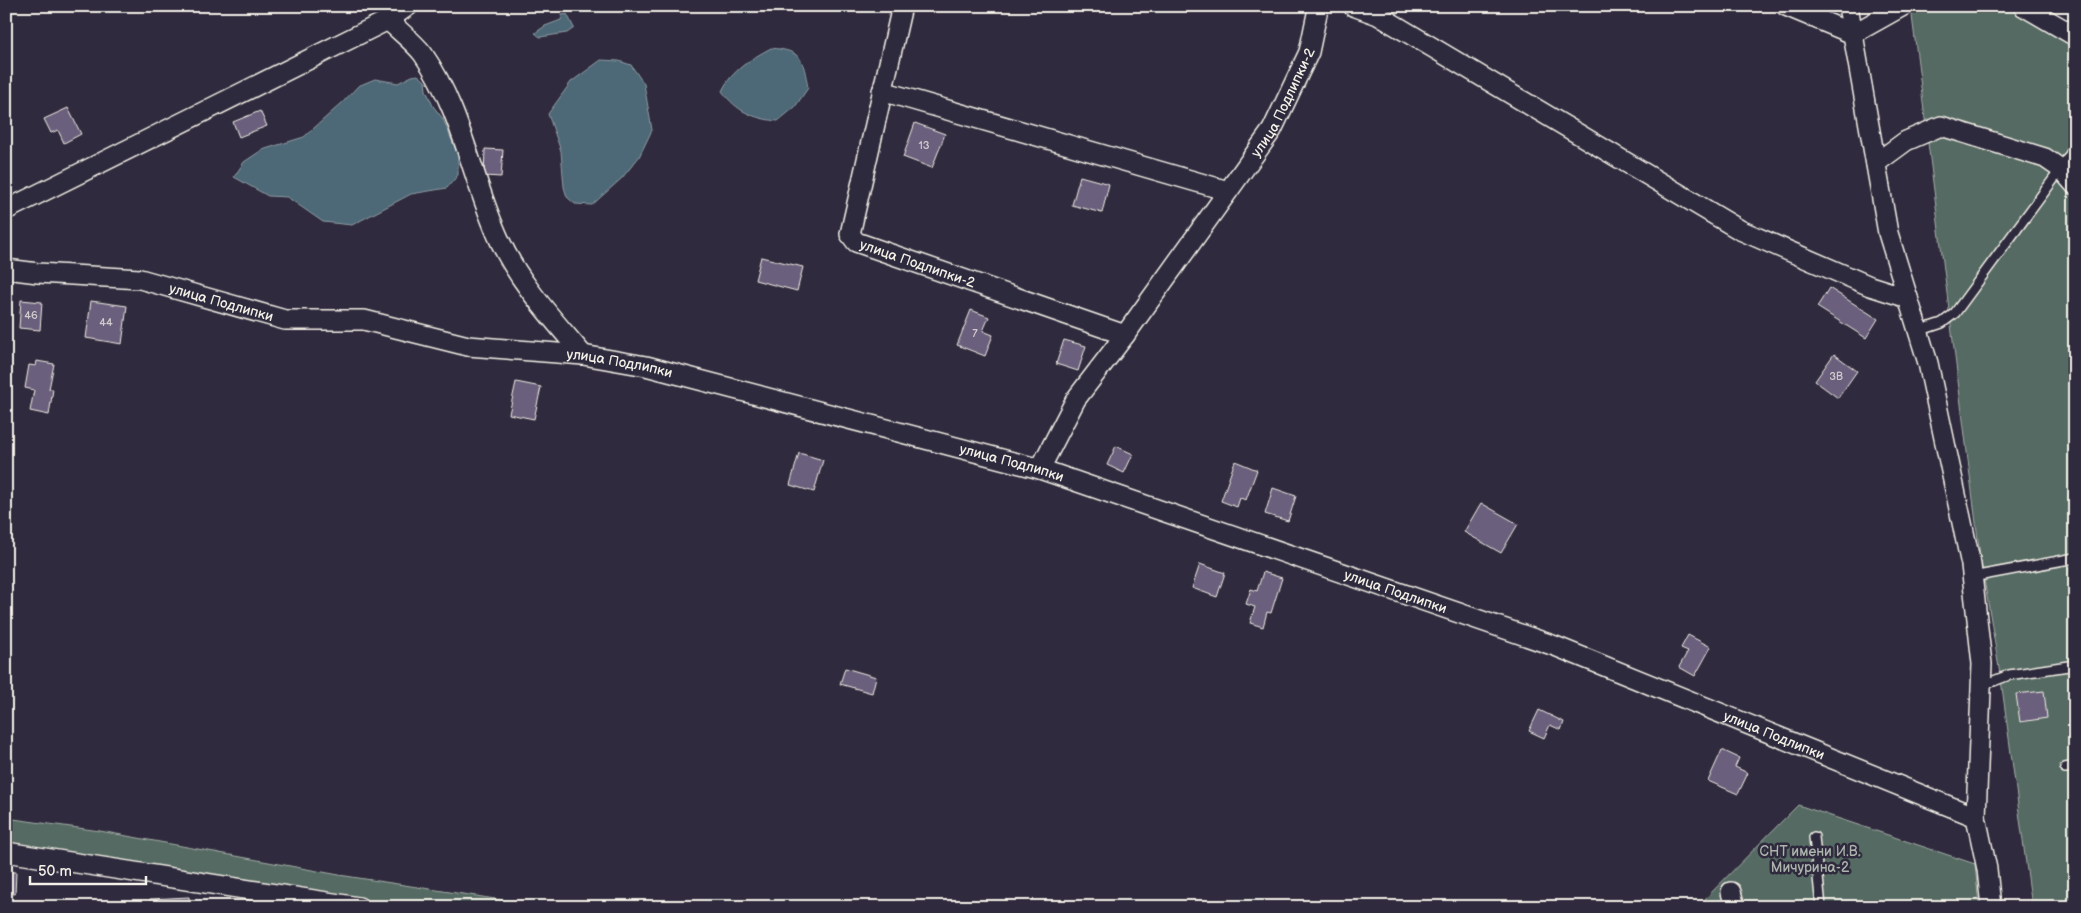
<svg xmlns="http://www.w3.org/2000/svg" width="2081" height="913" viewBox="0 0 2081 913" font-family="'Balsamiq Sans',sans-serif">
	<style>
		.green { fill: #556a64; stroke: #a4aea6 }
		.water { fill: #4e6777; stroke: #909ea4 }
		.building { fill: #6a5e7b; stroke: #f4f1e8 }
		.lines { fill: none; stroke-linecap: round; stroke-linejoin: round }
		.lane-casing { stroke: #f4f1e8; stroke-width: 12 }
		.street-casing { stroke: #f4f1e8; stroke-width: 22 }
		.lane { stroke: #2f2a3d; stroke-width: 9 }
		.street { stroke: #2f2a3d; stroke-width: 19 }
		.labels { text-anchor: middle; dominant-baseline: central; stroke-width: 5; stroke-linejoin: round; paint-order: stroke }
		.number-label { font-size: 11px; fill: #d2cccd }
		.street-label { font-size: 14px; fill: #f4f1e8; stroke: #2f2a3d }
		.park-label { font-size: 14px; fill: #acb4ad; stroke: #2f2a3d }
	</style>
	<rect width="100%" height="100%" fill="#2f2a3d"/>
	<filter id="ink" filterUnits="userSpaceOnUse"><feTurbulence type="fractalNoise" baseFrequency=".02" numOctaves="2"/><feDisplacementMap in="SourceGraphic" scale="10" xChannelSelector="R" yChannelSelector="G"/><feConvolveMatrix kernelMatrix="1 2 1 2 8 2 1 2 1" color-interpolation-filters="sRGB"/></filter>
	<g filter="url(#ink)">
		<!-- green -->
		<path class="green" d="M1917 6H2023L2075 36V907H2032L2001 680 1980 555 1912 16Z
			M1798 805 1975 864 1979 907H1697Z
			M6 818 100 831 339 875 515 902 527 907H393L6 846Z"/>
		<!-- water -->
		<path class="water" d="M567 14 574 28 567 33 540 37 535 33 545 26 561 20 562 15Z
			M771 48C802 51 803 58 808 88L795 107 778 121C754 119 736 111 722 91 731 71 752 58 771 48Z
			M601 60 619 61 631 65 644 84 652 130 639 157 622 178 592 205 575 204 567 197 564 187 561 151 548 114 571 82Z
			M418 75 425 81 426 90 433 106 443 119 458 155V175L447 188 411 194 352 225 323 222 287 197 268 196 234 177 244 162 262 150 304 137 343 102 358 86 375 79 398 83 412 76Z"/>
		<!-- building -->
		<path class="building" d="M68 108 81 134 64 143 58 130 51 133 44 119Z
			M260 111 267 126 239 137 233 122Z
			M915 123 945 134 932 168 903 157Z
			M485 149 503 150 501 177 484 176Z
			M1080 176 1109 184 1102 213 1072 205Z
			M761 257 803 267 797 291 755 280Z
			M1829 288 1878 319 1866 338 1817 307Z
			M21 300 42 302 40 330 19 328Z
			M91 301 127 306 122 344 86 338Z
			M971 310 989 317 983 331 993 335 985 356 957 345Z
			M1064 340 1086 346 1078 371 1056 364Z
			M1834 354 1857 371 1838 398 1815 381Z
			M37 361 54 364 49 389H53L49 415 30 411 34 390 25 388 29 365 36 366Z
			M516 382 541 387 534 419 509 414Z
			M1116 446 1133 454 1124 473 1107 465Z
			M799 453 823 460 814 492 790 485Z
			M1235 461 1257 470 1246 500 1240 498 1237 507 1221 501Z
			M1273 488 1296 496 1288 521 1265 514Z
			M1481 503 1518 524 1501 553 1464 532Z
			M1200 564 1225 573 1217 597 1192 588Z
			M1263 572 1282 578 1271 613 1267 612 1263 627 1250 623 1255 607 1246 604 1251 589 1257 591Z
			M1688 635 1711 647 1695 676 1679 667 1688 651 1681 648Z
			M845 668 876 677 872 693 840 684Z
			M2044 691 2047 718 2020 722 2016 694Z
			M1539 710 1564 722 1561 730 1550 725 1544 738 1529 731Z
			M1722 750 1739 758 1735 767 1748 773 1738 794 1708 781Z
			M6 872H16L15 894 6 893Z
			M189 897 190 907H150V899Z"/>
		<g class="lines">
			<!-- lane casing -->
			<g class="lane-casing">
				<path id="lane" d="M1918 331 1942 323 1955 313 2061 169 2075 146
					M1972 577 2075 558
					M1981 686 2009 675 2075 665
					M2065 768 2075 766
					M1814 837 1821 907"/>
			</g>
			<!-- street casing -->
			<g class="street-casing">
				<g id="street">
					<path id="s1" d="M902 6 850 234 856 242 1125 335"/>
					<path d="M1353 6 1378 15 1740 230 1870 286 1908 298"/>
					<path d="M1786 6 1853 34"/>
					<path d="M1848 6 1888 233 1928 363 1971 565 1982 664 1976 817 1987 869 1991 907"/>
					<path d="M2023 6 2075 36"/>
					<path d="M388 20C399 31 414 42 423 54 462 110 472 181 500 241 520 284 553 319 583 355"/>
					<path d="M1853 34 1903 6"/>
					<path d="M882 91 1228 191"/>
					<path d="M1876 163 1906 141 1941 126 2045 158 2061 169 2075 185"/>
					<path d="M6 210 388 20 408 6"/>
					<path id="s2" d="M6 269 38 273 140 279 285 320H364L468 346 583 355 646 366 1040 469 1555 646 1976 817"/>
					<path id="s3" d="M1040 469 1076 399 1125 335 1272 130 1309 52 1318 9 1317 6"/>
					<path d="M6 852 359 907"/>
					<path d="M1731 892 1735 907"/>
				</g>
			</g>
			<!-- lane -->
			<use href="#lane" class="lane"/>
			<!-- street -->
			<use href="#street" class="street"/>
		</g>
	</g>
	<g class="labels">
		<!-- number labels -->
		<g class="number-label">
			<text x="924" y="145">13</text>
			<text x="31" y="315">46</text>
			<text x="106" y="322">44</text>
			<text x="975" y="333">7</text>
			<text x="1836" y="376">3В</text>
		</g>
		<!-- street labels -->
		<g class="street-label">
			<text stroke="none"><textPath href="#s3" startOffset="441">улица Подлипки-2</textPath></text>
			<text stroke="none"><textPath href="#s1" startOffset="309">улица Подлипки-2</textPath></text>
			<text stroke="none"><textPath href="#s2" startOffset="219">улица Подлипки</textPath></text>
			<text stroke="none"><textPath href="#s2" startOffset="624">улица Подлипки</textPath></text>
			<text stroke="none"><textPath href="#s2" startOffset="1029">улица Подлипки</textPath></text>
			<text stroke="none"><textPath href="#s2" startOffset="1434">улица Подлипки</textPath></text>
			<text stroke="none"><textPath href="#s2" startOffset="1839">улица Подлипки</textPath></text>
		</g>
		<!-- park labels -->
		<g class="park-label">
			<text x="1810" y="851">СНТ имени И.В.<tspan x="1810" dy="16">Мичурина-2</tspan></text>
		</g>
	</g>
	<!-- margin -->
	<rect width="2081" height="913" fill="none" stroke="#2f2a3d" stroke-width="25"/>
	<rect x="12" y="12" width="2056" height="888" fill="none" stroke="#f4f1e8" stroke-width="2" filter="url(#ink)"/>
	<!-- scale -->
	<path d="M30 876v8h116v-8" fill="none" stroke="#f4f1e8" stroke-width="2.5"/>
	<text x="38" y="876" font-size="15" fill="#f4f1e8" stroke="#2f2a3d" stroke-width="4" paint-order="stroke">50 m</text>
</svg>
